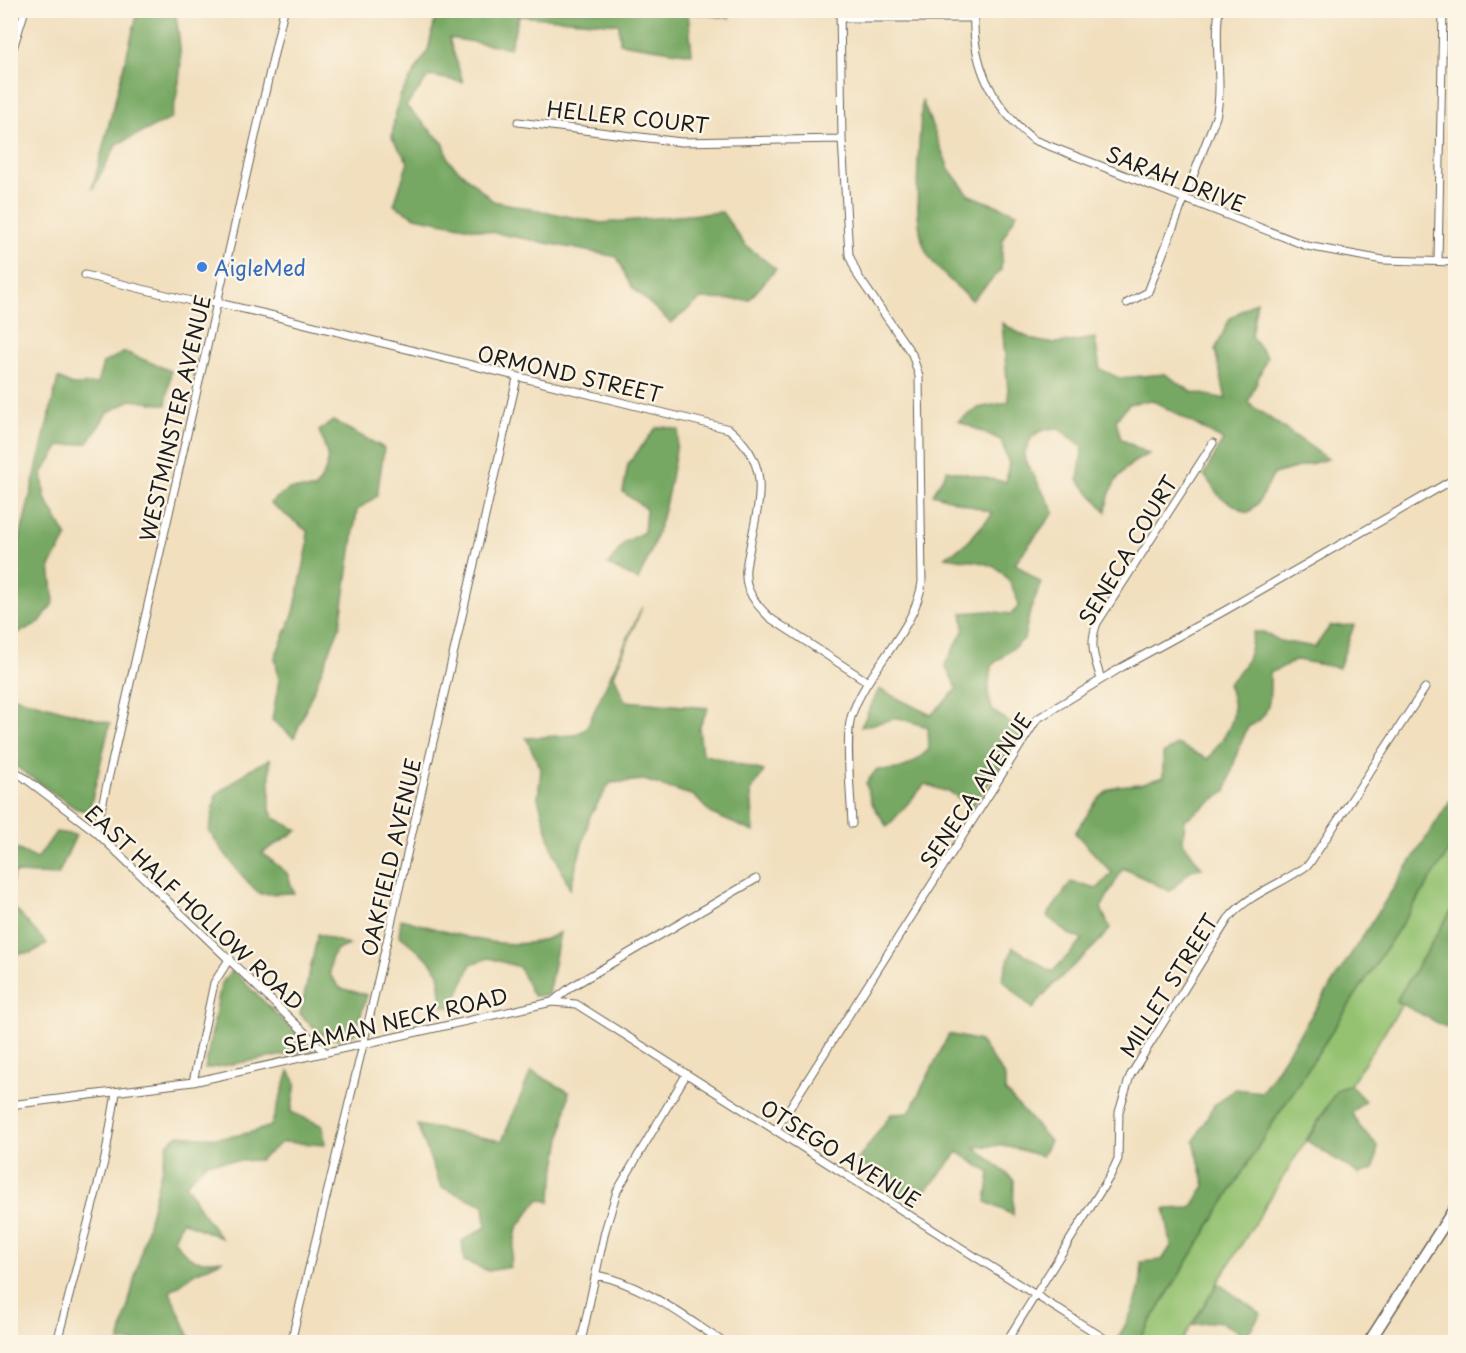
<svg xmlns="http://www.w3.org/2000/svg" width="1466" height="1353" viewBox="0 0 1466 1353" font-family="'Playpen Sans',sans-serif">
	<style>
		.green { fill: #94c271; stroke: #586f46; stroke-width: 1.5 }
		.forest { fill: #77a863; stroke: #4a6240; stroke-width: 1.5 }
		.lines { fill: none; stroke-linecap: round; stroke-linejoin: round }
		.street-casing { stroke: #676055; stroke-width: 9 }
		.secondary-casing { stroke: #676055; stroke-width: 13 }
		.street { stroke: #fff; stroke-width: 7 }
		.secondary { stroke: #fff; stroke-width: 10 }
		.shop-dot { fill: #3f7fe0; stroke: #fcf5e5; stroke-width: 2 }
		.labels { text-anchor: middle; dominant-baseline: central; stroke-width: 5; stroke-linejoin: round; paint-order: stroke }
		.street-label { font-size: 21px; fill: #1c1c1c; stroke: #fcf5e5 }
		.shop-label { font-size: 21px; fill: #366cbe; stroke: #fcf5e5; text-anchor: start }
	</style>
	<rect width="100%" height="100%" fill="#fcf5e5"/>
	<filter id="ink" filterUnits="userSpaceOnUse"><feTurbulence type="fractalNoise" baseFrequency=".0167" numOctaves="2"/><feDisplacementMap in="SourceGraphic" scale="12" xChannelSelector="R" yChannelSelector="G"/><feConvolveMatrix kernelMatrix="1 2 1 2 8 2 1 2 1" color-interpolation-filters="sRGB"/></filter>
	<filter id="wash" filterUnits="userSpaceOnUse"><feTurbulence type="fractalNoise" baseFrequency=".008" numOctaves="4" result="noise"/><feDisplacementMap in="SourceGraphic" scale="24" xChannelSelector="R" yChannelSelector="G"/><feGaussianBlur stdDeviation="1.35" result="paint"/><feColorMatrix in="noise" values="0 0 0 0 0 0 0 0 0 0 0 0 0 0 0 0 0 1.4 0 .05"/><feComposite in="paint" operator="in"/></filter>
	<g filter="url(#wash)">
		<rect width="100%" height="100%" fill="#f1dfbe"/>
		<!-- green -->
		<path class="green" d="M1455 842V905L1396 1001 1402 1005 1350 1085 1337 1090 1181 1342H1138L1272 1124Z"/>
		<!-- forest -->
		<path class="forest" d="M138 11H175C183 56 183 74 171 119L117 144 92 190Z
			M437 11H731L729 18 688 12 692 54 620 43 619 24 519 16 510 48 449 38 463 82 429 76 406 106 444 144 449 161 493 201 601 223 722 212 745 245 776 269 749 300 701 299 671 323 632 287 617 257 415 217 394 205 408 162 392 138 394 121 400 96 428 50Z
			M922 100 949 169 969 195 1017 213 1003 238 1001 270 972 300C957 286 933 268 925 249 911 215 920 138 922 100Z
			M1257 301 1251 336 1267 357 1248 403 1328 459 1274 474 1258 503 1248 513 1220 497 1204 475 1223 440 1152 400 1129 404 1116 420 1121 439 1149 454C1123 465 1109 483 1106 511L1078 480 1083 447 1058 428C1036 429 1028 436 1024 458L1054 512 1015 563 1041 583 1030 611 1024 639 991 666 988 693 992 710 1023 733 972 807 951 793 925 784 887 827 871 802 866 783 877 769C900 773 913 765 929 749L928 727 898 718 861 727 879 689 931 715 957 689 945 665 964 629 962 613 989 611 1011 614 1019 606C1006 559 987 564 945 557L965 545 993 513 933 494 947 470 1006 482 1009 464 1001 440 958 421 978 408 1009 402 1002 323C1040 348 1052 345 1095 338L1100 369 1119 378 1165 374 1192 392 1226 399 1215 350 1230 318Z
			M125 352 171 371 166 405 131 400 107 413 88 443 60 446 42 473 45 498 67 537 50 566 54 602 40 622 11 637V576L58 378 72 385 97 384 103 363Z
			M333 421 384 448 377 496 357 510 340 626 294 738 272 720 279 680 275 657 294 612 308 545 307 531 270 503 289 489H315C332 465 330 457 319 431Z
			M665 427 679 430C671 483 663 532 638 580L608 565 625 542 644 532 646 509 623 492 628 464 656 428Z
			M642 607 614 675 625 701 708 708 699 728 702 754 764 771 751 791 754 832 712 814 694 796 644 780 610 783 590 816 570 889 553 851 538 798 541 769 526 738 575 735 586 729Z
			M1354 625 1339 668 1297 660 1270 673C1270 696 1273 717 1248 727L1238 750 1226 791 1185 820 1183 842 1202 868 1191 870 1170 891 1123 868 1101 908 1110 929C1087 958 1054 978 1033 1009L1002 979 1013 947 1052 972 1083 940 1069 934 1047 916 1071 882 1097 889 1112 873 1075 833 1097 800 1109 790 1118 786 1140 784 1163 777V754L1177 744 1208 759C1228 729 1242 721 1228 684 1246 665 1250 659 1253 632H1264L1280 641 1315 647 1330 626Z
			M11 696 110 723 89 812 75 808 11 763Z
			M270 759V810L274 818 298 830 262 853 287 873 294 893 260 894C239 876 226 854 209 832L216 795 250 769Z
			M1455 793V842L1272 1124 1138 1342H1126L1118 1338C1132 1314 1144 1289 1141 1262L1162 1260 1171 1246 1165 1209 1191 1208 1205 1186 1194 1141 1214 1105 1235 1089 1262 1092Z
			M56 832 76 835 58 875 14 873 11 886V846L37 859Z
			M10 903 47 944 31 953 11 954Z
			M1455 905V1032L1396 1001Z
			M401 919C448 931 517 960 560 932L548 995 533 996 519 967 489 958 471 964 453 1008 442 1006 439 973 427 958 399 935Z
			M318 934 350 945 336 950 331 959 330 975 340 988 367 995 355 1034C327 1047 320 1033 300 1014Z
			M232 970 313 1050 205 1069 221 984Z
			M949 1034 980 1041 1005 1077V1091L1050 1141 1042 1156 1003 1145 975 1147 1014 1180 1013 1215 986 1202 990 1173 958 1152 916 1203 857 1161 891 1114 909 1113Z
			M289 1071 296 1083 291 1112 323 1126 325 1145 282 1142 260 1160 207 1162 186 1184 201 1211 221 1238 182 1221 174 1240C189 1262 198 1263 223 1260L195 1273 170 1292 192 1342H119L168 1143 179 1135C216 1140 237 1138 271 1126Z
			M531 1071 569 1092 550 1202 539 1199 517 1228 510 1267 488 1271 464 1261 462 1241 486 1227 484 1205 441 1187 417 1125 502 1141Z
			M1350 1085 1365 1101 1352 1113 1360 1127 1378 1146 1374 1169 1359 1174 1307 1141 1337 1090Z
			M1218 1283 1261 1314 1242 1342 1237 1330 1217 1321 1192 1325Z"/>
	</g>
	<g filter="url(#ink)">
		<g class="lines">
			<!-- street casing -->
			<g class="street-casing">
				<path id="street" d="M840 10 842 139 849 255 858 276 912 354 919 376 922 582C916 630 866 670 851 717 845 737 851 799 852 824
					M974 10C971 64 992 107 1034 140L1307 246 1383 260 1456 262
					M841 18H974
					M10 58 25 10
					M518 122 681 142 842 139
					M1438 261 1443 10
					M85 275 195 302 218 303 270 315 729 429C774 466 758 502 749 552 746 565 744 576 748 588 753 601 761 609 770 618L868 682
					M1127 303 1148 292 1216 117C1224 81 1213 46 1219 10
					M1101 679C1094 658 1089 644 1097 623L1213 443
					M10 767 96 832 325 1052
					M96 832 284 10
					M552 1002 576 1004 1110 1342
					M193 1082 214 983 230 958
					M10 1105 193 1082 552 1002 571 987 756 879
					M775 1131 1037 719 1122 667 1226 610 1456 478
					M596 1275C643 1284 684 1317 723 1342
					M57 1342 105 1158 116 1093
					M291 1342 363 1045 517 378
					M581 1342 605 1231 617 1191 686 1075
					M1006 1342 1110 1176 1118 1159 1119 1112 1130 1076 1228 919C1250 892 1282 885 1309 864L1425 688"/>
			</g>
			<!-- secondary casing -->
			<g class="secondary-casing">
				<path id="secondary" d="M1369 1342 1456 1206"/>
			</g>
			<!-- street -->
			<use href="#street" class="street"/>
			<!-- secondary -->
			<use href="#secondary" class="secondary"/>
		</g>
	</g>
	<!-- markers -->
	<circle class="shop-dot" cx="202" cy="267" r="6"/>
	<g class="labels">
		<!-- street labels -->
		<g class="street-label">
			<text transform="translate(628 116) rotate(6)">HELLER COURT</text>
			<text transform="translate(1176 178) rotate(21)">SARAH DRIVE</text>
			<text transform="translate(570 373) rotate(13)">ORMOND STREET</text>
			<text transform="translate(174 418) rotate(-77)">WESTMINSTER AVENUE</text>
			<text transform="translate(1127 550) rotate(-59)">SENECA COURT</text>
			<text transform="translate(975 790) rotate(-56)">SENECA AVENUE</text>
			<text transform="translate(390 857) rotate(-77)">OAKFIELD AVENUE</text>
			<text transform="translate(195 907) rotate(43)">EAST HALF HOLLOW ROAD</text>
			<text transform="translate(1168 985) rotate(-58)">MILLET STREET</text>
			<text transform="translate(395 1020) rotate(-13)">SEAMAN NECK ROAD</text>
			<text transform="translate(841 1153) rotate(32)">OTSEGO AVENUE</text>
		</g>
		<!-- shop labels -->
		<g class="shop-label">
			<text x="214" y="267">AigleMed</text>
		</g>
	</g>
	<!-- margin -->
	<rect width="1466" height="1353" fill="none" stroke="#fcf5e5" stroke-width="36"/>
</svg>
